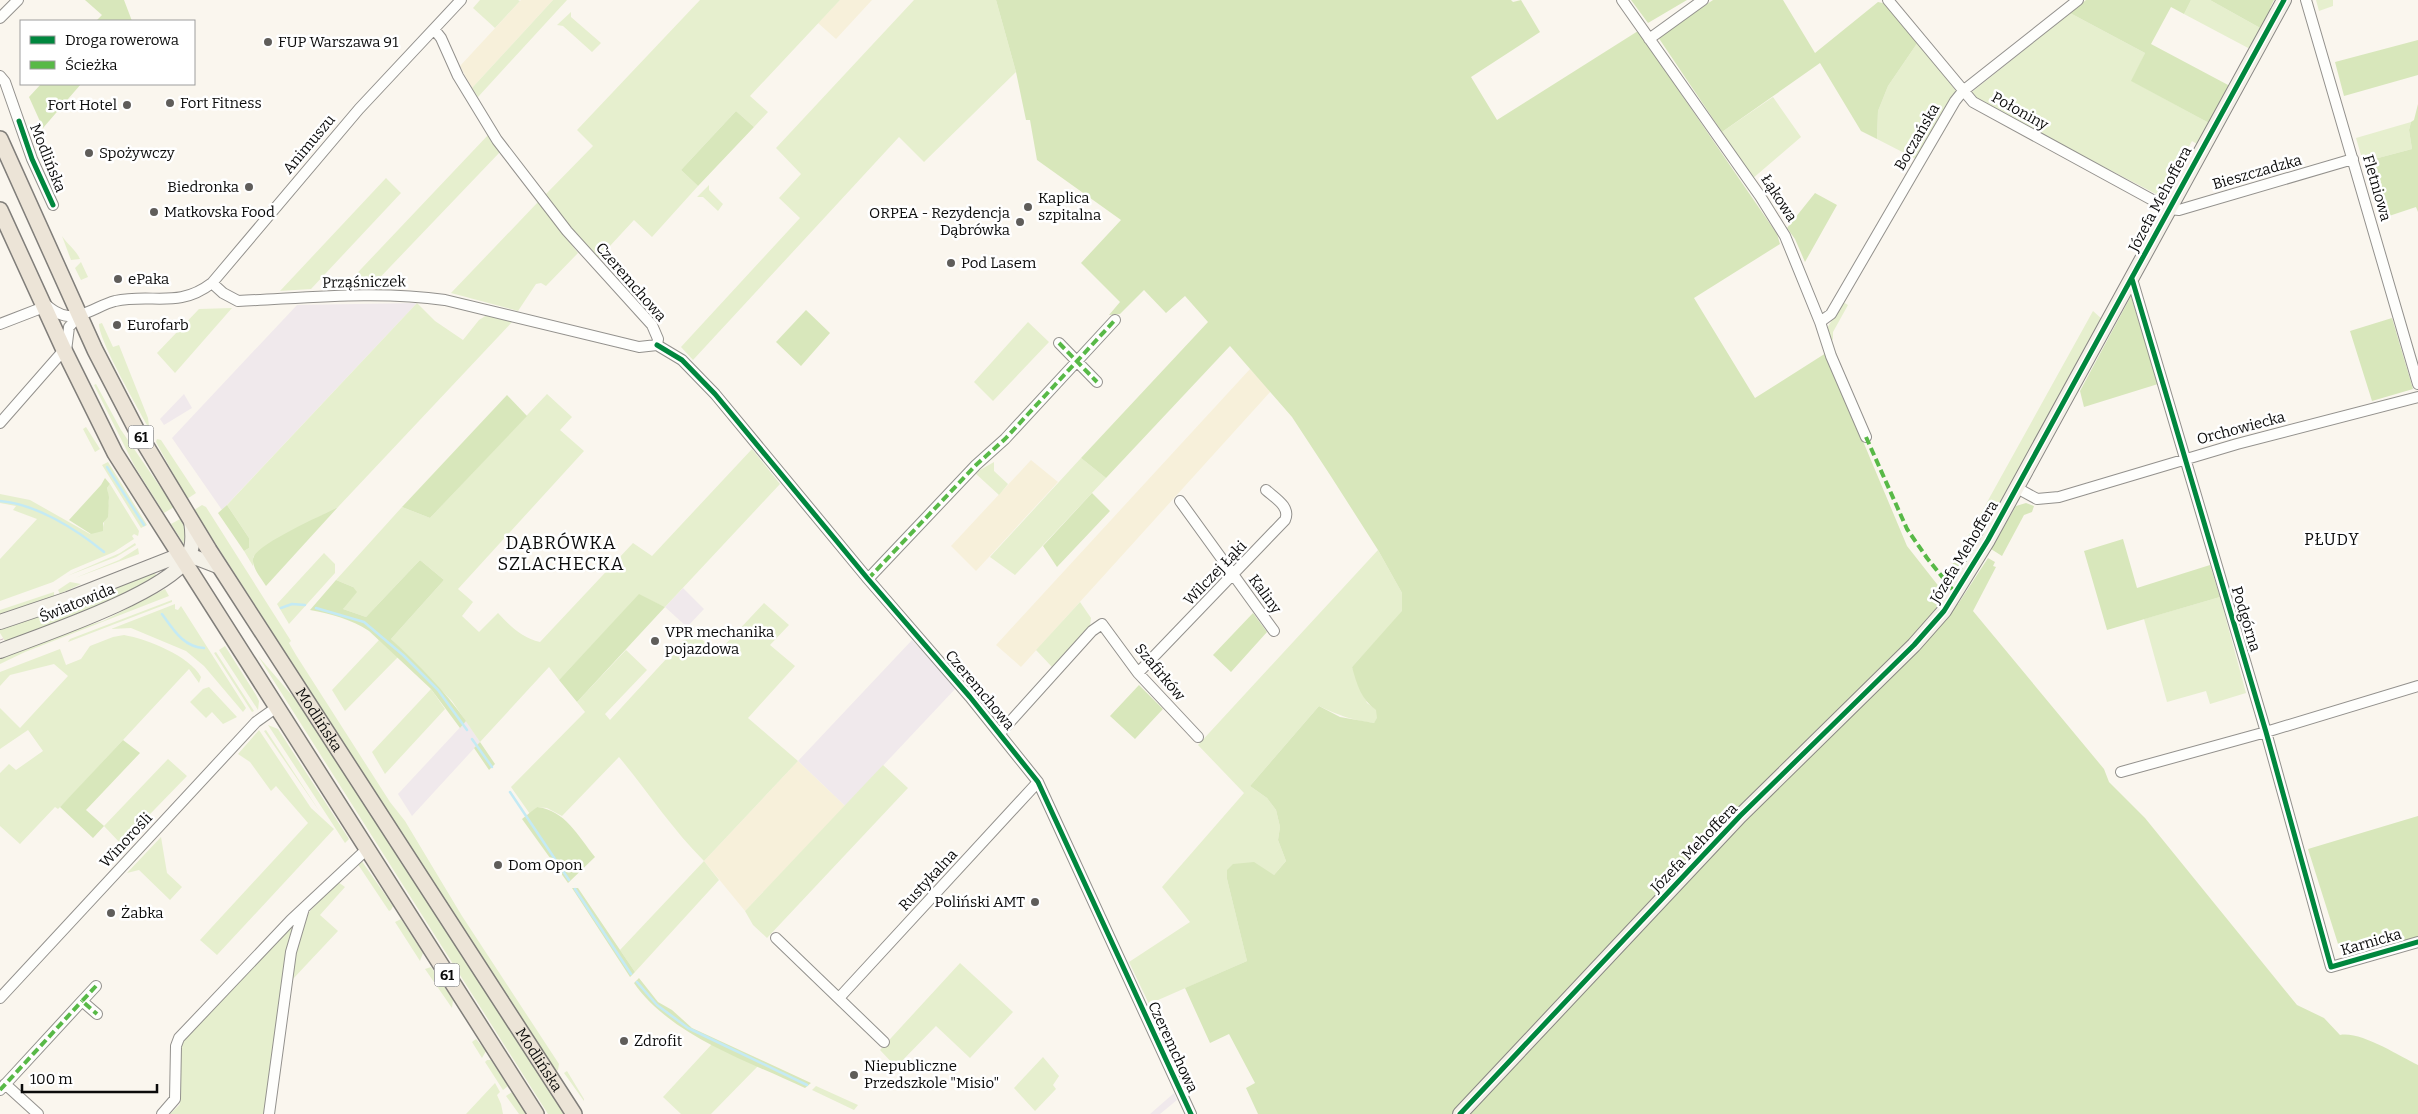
<svg xmlns="http://www.w3.org/2000/svg" width="2418" height="1114" viewBox="0 0 2418 1114" font-family="Bitter,serif">
	<style>
		.industrial { fill: #f0e9ec }
		.farmland { fill: #f7f0da }
		.green { fill: #e6efce }
		.forest { fill: #d8e7bb }
		.lines { fill: none; stroke-linecap: round; stroke-linejoin: round }
		.stream { stroke: #c4eaf4; stroke-width: 2.5 }
		.street-casing { stroke: #93918d; stroke-width: 12 }
		.secondary-casing { stroke: #898784; stroke-width: 16 }
		.primary-casing { stroke: #807e7a; stroke-width: 18 }
		.street { stroke: #fefefc; stroke-width: 10 }
		.secondary { stroke: #f4f1e8; stroke-width: 14 }
		.primary { stroke: #ece4d7; stroke-width: 15 }
		.tram { stroke: #d7c3c5; stroke-width: 1 }
		.quiet { stroke: #58b947; stroke-width: 4; stroke-dasharray: 8 4; stroke-linecap: butt }
		.cycleway-casing { stroke: #fff; stroke-width: 8 }
		.cycleway { stroke: #00873e; stroke-width: 5 }
		.poi-dot { fill: #5f5d5a; stroke: #fff; stroke-width: 2 }
		.labels { text-anchor: middle; dominant-baseline: central; stroke-width: 5; stroke-linejoin: round; paint-order: stroke }
		.shield { fill: #fff; stroke: #545454; stroke-width: 1 }
		.shield-label { font-size: 14px; font-weight: bold; fill: #0b0b0b }
		.poi-label { font-size: 15px; fill: #0b0b0b; stroke: #fff; text-anchor: start }
		.street-label { font-size: 15px; fill: #0b0b0b; stroke: #fff }
		.neighbourhood-label { font-size: 16px; letter-spacing: 1px; fill: #0b0b0b; stroke: #fff }
		.quarter-label { font-size: 18px; letter-spacing: 1px; fill: #0b0b0b; stroke: #fff }
	</style>
	<rect width="100%" height="100%" fill="#faf6ee"/>
	<!-- industrial -->
	<path class="industrial" d="M417 303 222 510 172 438 297 305Z
		M184 394 192 408 164 425 160 419Z
		M683 588 704 609 687 627 665 607Z
		M912 640 956 688 845 806 798 761Z
		M466 721 480 742 412 816 398 794Z
		M1174 1093 1177 1100 1160 1114H1150Z"/>
	<!-- farmland -->
	<path class="farmland" d="M521 0H553L472 88 460 66Z
		M840 0H872L836 39 818 23Z
		M1250 369 1271 391 1021 667 996 645Z
		M1031 460 1058 482 976 571 951 546Z
		M798 761 845 806 745 911 704 861Z"/>
	<!-- green -->
	<path class="green" d="M480 0H518L520 1 495 28 473 8Z
		M553 0H567L478 97 472 88Z
		M700 0H840L750 96 768 112 754 127 736 111 681 170 698 186 652 237 634 220 597 260 545 195 593 146 577 130Z
		M914 0H996L1016 72 924 162 899 137 693 360 681 347 800 218 779 198 801 174 776 148Z
		M2191 0H2210L2262 29 2250 49 2184 14Z
		M2316 0H2333V6L2319 11Z
		M571 12V17L601 43 592 52 563 26 557 25Z
		M2070 13 2145 53 2132 81 2209 123 2197 144 2192 141 2165 191 2158 195 1981 103 1972 92Z
		M1918 42 1956 91 1916 159 1877 139 1878 111 1888 86Z
		M1773 97 1801 137 1752 179 1722 132Z
		M2411 122 2409 130 2412 149 2363 162 2356 138Z
		M489 134 500 152 369 289 344 287Z
		M386 178 401 193 311 289 280 291Z
		M709 185V190L723 204 718 211 703 197H697Z
		M538 202 578 253 546 286 541 283 536 284 518 311 451 293Z
		M62 236C67 244 76 250 80 259L71 260Z
		M81 262 88 277 81 280 75 268Z
		M1843 302 1848 305 1833 332V340L1829 338 1826 330Z
		M417 303 435 321 463 340 479 320 487 315 513 321 338 507 291 531 253 557V566L244 551 249 548V538L227 505Z
		M232 308 175 373 157 353 199 309Z
		M2093 311 2103 320 1993 519 1981 513Z
		M1028 322 1049 342 993 401 974 382Z
		M102 323 113 347 119 345 148 418 149 426 147 425C137 406 99 341 99 324Z
		M96 384 121 430 174 507 164 513 135 467 94 385Z
		M547 394 572 417 560 430 584 451 458 589 473 602 462 616 479 632 498 613C510 626 522 638 540 642L633 543 652 556 752 449 780 484 665 607 639 595 559 680 549 667 480 742 452 701 391 639 444 580 420 560 366 617 343 609 353 587 336 580 402 507 430 518Z
		M86 427 100 449 95 452 83 429Z
		M157 439 161 440 196 493 187 499 156 442Z
		M1081 458 1106 478 1015 575 990 557Z
		M108 462 147 525 141 528 102 465Z
		M994 462V471L1008 484 999 495 975 473Z
		M110 484 139 531 138 536 134 534 132 536 134 539 114 552 71 570 53 582 0 601V559L37 519 13 510 16 506 0 503V494L30 500 90 534 103 527 109 501 107 488Z
		M202 505 206 507 291 641 289 643 296 655 390 802 405 821 462 916 559 1064 558 1070 555 1072 194 510Z
		M180 519 186 530V547L171 524Z
		M135 543 136 545 116 557 67 576 120 553Z
		M138 548 139 554 75 578 119 560Z
		M1378 550 1402 593 1403 611 1352 667 1367 703 1377 710 1378 718 1374 723C1354 721 1338 715 1319 706L1250 786 1267 798 1276 810 1280 827 1278 840 1286 861 1274 875 1227 870V879L1247 961 1149 1004 1129 962 1190 922 1162 887 1244 793 1198 745Z
		M324 553 335 564V573L289 624 277 604Z
		M154 571 157 577 112 601 0 645 5 641 0 633V627Z
		M70 582 81 584 60 594 58 590Z
		M165 589 169 596 25 652 0 664V656L62 633 103 621Z
		M54 592V598L0 616V610Z
		M2220 597 2246 693 2210 704 2206 691 2167 702 2144 619Z
		M172 600V602L68 642 70 639Z
		M1080 602 1091 618 1090 626 1052 667 1036 650Z
		M764 603 789 625 770 645 795 666 748 718 798 761 704 861 719 880 635 972 620 950 704 861C672 829 648 792 619 757L562 816 547 808 537 807 530 814 511 787 585 712 577 702 626 650 647 670 605 714 610 720 690 633 720 650Z
		M175 604V609L178 610 181 606 246 708 243 712 204 666 186 651 131 628 111 629Z
		M124 635C147 639 190 656 201 677L199 683 189 669 71 796 58 809 55 807 20 844 0 826V773L9 764 16 770 43 751 28 730 0 749V708L20 728 68 676 54 664 10 675 0 686V672L60 649 66 665 81 659 90 646 113 637Z
		M379 640 398 657 345 711 332 690Z
		M225 646 256 695 259 701 258 710 219 650Z
		M216 652 254 711 252 712 214 653Z
		M258 656 296 700 564 1114H548Z
		M209 687 237 717 223 724 212 712 206 718 190 702 203 689Z
		M431 689 445 709 385 774 372 752Z
		M268 725 278 729 349 839 345 843Z
		M259 730 311 808 334 829 217 955 200 940 308 823 276 786 271 791 250 762 238 754Z
		M266 730 320 812 264 731Z
		M168 759 187 776 121 844 104 826Z
		M883 765 908 788 767 938 753 925 745 911Z
		M161 837 167 873 182 887 170 900 139 870 127 873Z
		M361 860 393 906 391 910 389 911 357 863Z
		M338 882 345 887 320 915 338 931 292 980 296 949 309 912Z
		M401 919 423 953 420 961 395 922Z
		M296 921 287 950 264 1114H170L180 1104 181 1042Z
		M960 963 1013 1012 970 1058 936 1026 896 1067 880 1050Z
		M431 967 453 1000 452 1008 425 969Z
		M476 1039 486 1051 482 1058 472 1042Z
		M712 1044 758 1066 711 1114H681L663 1097Z
		M1043 1057 1059 1076 1053 1085 1056 1089 1035 1111 1014 1088Z
		M487 1060H491L508 1086 503 1090 485 1062Z
		M567 1071 584 1099V1101L564 1073Z
		M495 1083 500 1092 497 1095 501 1104 503 1114H466Z
		M816 1086 858 1105 854 1110 812 1090Z
		M512 1092 526 1113 525 1114H519L506 1096Z"/>
	<!-- forest -->
	<path class="forest" d="M85 0H124L132 21H96L102 15Z
		M996 0H1511L1513 2 1521 0 1540 32 1471 77 1497 120 1638 31 1777 234 1780 244 1694 298 1755 398 1826 353 1907 546 1944 593 1958 604 1988 558 1995 562 1993 566 1996 567 1973 611 2104 769 2109 782 2145 818 2297 1005 2324 1018 2340 1035C2361 1031 2399 1056 2418 1065V1114H1258L1246 1088 1255 1083 1229 1034 1210 1043 1185 988 1247 961 1227 879V870L1233 864 1254 862 1274 875 1286 861 1278 840 1280 827 1276 810 1267 798 1250 786 1319 706 1340 717 1374 723 1377 718 1376 710C1361 699 1357 685 1352 667L1402 611V593L1378 550 1332 478 1292 417 1230 346 1106 478 1081 458 1208 322 1185 296 1166 313 1144 290 1120 314 1109 315 1120 302 1081 263 1121 220 1037 160 1030 120H1026L1016 72Z
		M1631 0H1687L1648 23Z
		M1713 0H1783L1815 53 1878 2 1887 4 1918 42 1888 86 1878 111 1877 139 1861 131 1820 63 1722 132 1658 37Z
		M2086 0H2191L2184 14 2171 7 2151 44 2230 86 2209 123 2131 81 2145 53 2070 13Z
		M2210 0H2274L2270 8 2273 9 2262 29Z
		M2418 40V75L2344 96 2335 62Z
		M41 84H81L43 128 29 97Z
		M2418 104V212L2416 207 2380 219 2363 162 2412 149 2409 130 2411 122 2414 120Z
		M736 111 754 127 698 186 681 170Z
		M1815 193 1837 205 1805 262 1795 239 1787 228Z
		M2131 296 2158 384 2084 407 2080 391Z
		M806 310 830 333 801 366 776 342Z
		M2392 318 2413 389 2372 401 2350 331Z
		M507 395 527 416 430 518 402 507Z
		M105 478 110 484 107 488 109 497 108 517 103 523V531L91 534 69 520 101 485Z
		M1092 493 1110 511 1057 567 1043 546Z
		M2026 503 2034 506 2032 512 2024 515 2002 556 1991 549 2016 506Z
		M227 505 249 538V548L244 551 218 513Z
		M338 507 266 586C262 579 252 568 253 559 254 545 323 515 338 507Z
		M1981 513 1993 519 1955 585 1948 572Z
		M2123 539 2137 588 2210 565 2220 597 2107 630 2084 551Z
		M420 560 444 580 391 639C419 665 444 690 466 721L460 728 431 689 369 631C351 619 331 614 310 610L336 580 353 587 357 592 343 609 366 617Z
		M639 594 665 607 577 702 559 680Z
		M1253 613 1267 632 1231 672 1213 655Z
		M1139 685 1163 709 1135 739 1110 716Z
		M123 740 140 753 86 810 104 826 93 838 60 807Z
		M480 742 495 764 489 770 474 748Z
		M537 807C565 810 578 836 595 857L568 883 522 819Z
		M2418 816V937L2348 957 2339 947 2308 849Z
		M572 888H578L635 972 630 977Z
		M639 978 658 1002 672 1010 692 1028 811 1083 805 1088C748 1061 671 1036 634 983Z"/>
	<g class="lines">
		<!-- stream -->
		<path class="stream" d="M107 467 144 525
			M0 501C36 504 76 529 104 552
			M281 608 292 604 305 605
			M316 608 364 622 403 655 438 690 467 730
			M162 614C173 629 183 647 204 648
			M472 739 492 767
			M510 792 569 880
			M575 889 631 974
			M637 982 657 1005 688 1028 807 1085"/>
		<!-- street casing -->
		<g class="street-casing">
			<path id="street" d="M1622 0 1760 196 1785 236 1820 322 1831 356 1866 437
				M1888 0 1973 102 2169 209 2179 210 2353 159
				M2306 0 2418 384
				M0 18 18 0
				M434 29 441 38 458 76 497 140 567 231 652 325 658 339 657 345
				M1649 39 1703 0
				M0 76 5 82 32 159 53 205
				M2132 279 2266 732 2331 967 2418 942
				M212 283 223 293 238 301C306 298 377 290 445 300L639 347 657 345
				M44 303C51 309 58 315 68 316 85 317 99 305 115 301 153 293 178 309 212 283L359 109 461 0
				M1820 322 1831 314 1955 101 1963 91 2078 0
				M0 324 44 307
				M1059 343 1097 382
				M657 345 682 360 715 394 868 579 970 697 1038 782 1191 1114
				M66 351 69 327 79 316
				M0 423 64 350
				M2017 488 2037 499 2059 497 2237 444 2418 397
				M1180 501 1274 631
				M868 579 976 465 1005 439 1115 320
				M1138 673 1285 520C1291 507 1275 498 1266 490
				M1000 733 1092 631 1102 624 1138 673 1198 737
				M2121 772 2266 732 2418 686
				M776 938 884 1042
				M96 986 82 1001 97 1014
				M0 998 256 722 277 707
				M839 998 1038 782
				M5 1084 38 1114
				M0 1090 82 1001
				M162 1114 175 1099 176 1046 179 1038 291 920 367 849
				M269 1114 291 952 304 908"/>
		</g>
		<!-- secondary casing -->
		<g class="secondary-casing">
			<path id="secondary" d="M0 622 68 599 180 555H189L220 567
				M0 651C44 634 161 595 187 559 194 548 193 534 191 521
				M1460 1114 1740 816 1914 645 1944 611 1988 540 2284 0"/>
		</g>
		<!-- primary casing -->
		<g class="primary-casing">
			<g id="primary">
				<path id="s1" d="M0 139 95 350 137 431 209 550 574 1114"/>
				<path d="M0 210 64 350 115 453 536 1114"/>
			</g>
		</g>
		<!-- street -->
		<use href="#street" class="street"/>
		<!-- secondary -->
		<use href="#secondary" class="secondary"/>
		<!-- primary -->
		<use href="#primary" class="primary"/>
		<!-- tram -->
		<path class="tram" d="M0 640 3 639"/>
		<!-- quiet -->
		<path class="quiet" d="M1059 343 1097 382
			M1866 437 1907 529 1927 558 1956 594
			M868 579 976 465 1005 439 1115 320
			M96 986 82 1001 97 1014
			M0 1090 82 1001"/>
		<!-- cycleway casing -->
		<g class="cycleway-casing">
			<path id="cycleway" d="M19 121 32 159 53 205
				M2132 279 2266 732 2331 967 2418 942
				M657 345 682 360 715 394 868 579 970 697 1038 782 1191 1114
				M1460 1114 1740 816 1914 645 1944 611 1988 540 2284 0"/>
		</g>
		<!-- cycleway -->
		<use href="#cycleway" class="cycleway"/>
	</g>
	<!-- markers -->
	<g class="poi-dot">
		<circle cx="268" cy="42" r="5"/>
		<circle cx="170" cy="103" r="5"/>
		<circle cx="127" cy="105" r="5"/>
		<circle cx="89" cy="153" r="5"/>
		<circle cx="249" cy="187" r="5"/>
		<circle cx="1028" cy="207" r="5"/>
		<circle cx="154" cy="212" r="5"/>
		<circle cx="1020" cy="222" r="5"/>
		<circle cx="951" cy="263" r="5"/>
		<circle cx="118" cy="279" r="5"/>
		<circle cx="117" cy="325" r="5"/>
		<circle cx="655" cy="641" r="5"/>
		<circle cx="498" cy="865" r="5"/>
		<circle cx="1035" cy="902" r="5"/>
		<circle cx="111" cy="913" r="5"/>
		<circle cx="624" cy="1041" r="5"/>
		<circle cx="854" cy="1075" r="5"/>
	</g>
	<g class="labels">
		<!-- shield labels -->
		<g class="shield">
			<rect x="128.5" y="425.5" width="25" height="23" rx="4"/>
			<rect x="434.5" y="963.5" width="25" height="23" rx="4"/>
		</g>
		<g class="shield-label">
			<text x="141" y="437">61</text>
			<text x="447" y="975">61</text>
		</g>
		<!-- poi labels -->
		<g class="poi-label">
			<text x="278" y="42">FUP Warszawa 91</text>
			<text x="180" y="103">Fort Fitness</text>
			<text x="117" y="105" text-anchor="end">Fort Hotel</text>
			<text x="99" y="153">Spożywczy</text>
			<text x="239" y="187" text-anchor="end">Biedronka</text>
			<text x="1038" y="198">Kaplica<tspan x="1038" dy="17">szpitalna</tspan></text>
			<text x="164" y="212">Matkovska Food</text>
			<text x="1010" y="213" text-anchor="end">ORPEA - Rezydencja<tspan x="1010" dy="17">Dąbrówka</tspan></text>
			<text x="961" y="263">Pod Lasem</text>
			<text x="128" y="279">ePaka</text>
			<text x="127" y="325">Eurofarb</text>
			<text x="665" y="632">VPR mechanika<tspan x="665" dy="17">pojazdowa</tspan></text>
			<text x="508" y="865">Dom Opon</text>
			<text x="1025" y="902" text-anchor="end">Poliński AMT</text>
			<text x="121" y="913">Żabka</text>
			<text x="634" y="1041">Zdrofit</text>
			<text x="864" y="1066">Niepubliczne<tspan x="864" dy="17">Przedszkole "Misio"</tspan></text>
		</g>
		<!-- street labels -->
		<g class="street-label">
			<text transform="translate(2020 111) rotate(29)">Połoniny</text>
			<text transform="translate(1917 137) rotate(-60)">Boczańska</text>
			<text transform="translate(309 144) rotate(-50)">Animuszu</text>
			<text transform="translate(48 158) rotate(68)">Modlińska</text>
			<text transform="translate(2257 172) rotate(-16)">Bieszczadzka</text>
			<text transform="translate(2377 188) rotate(74)">Fletniowa</text>
			<text transform="translate(1779 198) rotate(57)">Łąkowa</text>
			<text transform="translate(2160 199) rotate(-62)">Józefa Mehoffera</text>
			<text transform="translate(364 282) rotate(-1)">Prząśniczek</text>
			<text transform="translate(631 282) rotate(49)">Czeremchowa</text>
			<text transform="translate(2241 428) rotate(-15)">Orchowiecka</text>
			<text transform="translate(1964 552) rotate(-59)">Józefa Mehoffera</text>
			<text transform="translate(1215 573) rotate(-46)">Wilczej Łąki</text>
			<text transform="translate(1265 594) rotate(54)">Kaliny</text>
			<text transform="translate(77 603) rotate(-22)">Światowida</text>
			<text transform="translate(2246 619) rotate(73)">Podgórna</text>
			<text transform="translate(1160 672) rotate(50)">Szafirków</text>
			<text transform="translate(980 690) rotate(50)">Czeremchowa</text>
			<text stroke="none"><textPath href="#s1" startOffset="664">Modlińska</textPath></text>
			<text transform="translate(126 840) rotate(-47)">Winorośli</text>
			<text transform="translate(1694 848) rotate(-46)">Józefa Mehoffera</text>
			<text transform="translate(928 880) rotate(-47)">Rustykalna</text>
			<text transform="translate(2371 942) rotate(-16)">Karnicka</text>
			<text transform="translate(1173 1047) rotate(65)">Czeremchowa</text>
			<text stroke="none"><textPath href="#s1" startOffset="1069">Modlińska</textPath></text>
		</g>
		<!-- neighbourhood labels -->
		<g class="neighbourhood-label">
			<text x="2332" y="539">PŁUDY</text>
		</g>
		<!-- quarter labels -->
		<g class="quarter-label">
			<text x="561" y="543">DĄBRÓWKA<tspan x="561" dy="21">SZLACHECKA</tspan></text>
		</g>
	</g>
	<!-- legend -->
	<rect x="20" y="20" width="175" height="65" fill="#ffffff" stroke="#9d9d9d"/>
	<rect x="30" y="36" width="25" height="8" fill="#00873e" stroke="#9d9d9d"/>
	<text x="65" y="45" font-size="15" fill="#0b0b0b">Droga rowerowa</text>
	<rect x="30" y="61" width="25" height="8" fill="#58b947" stroke="#9d9d9d"/>
	<text x="65" y="70" font-size="15" fill="#0b0b0b">Ścieżka</text>
	<!-- scale -->
	<path d="M22 1084v8h135v-8" fill="none" stroke="#0b0b0b" stroke-width="2.5"/>
	<text x="30" y="1084" font-size="15" fill="#0b0b0b" stroke="#ffffff" stroke-width="4" paint-order="stroke">100 m</text>
</svg>
